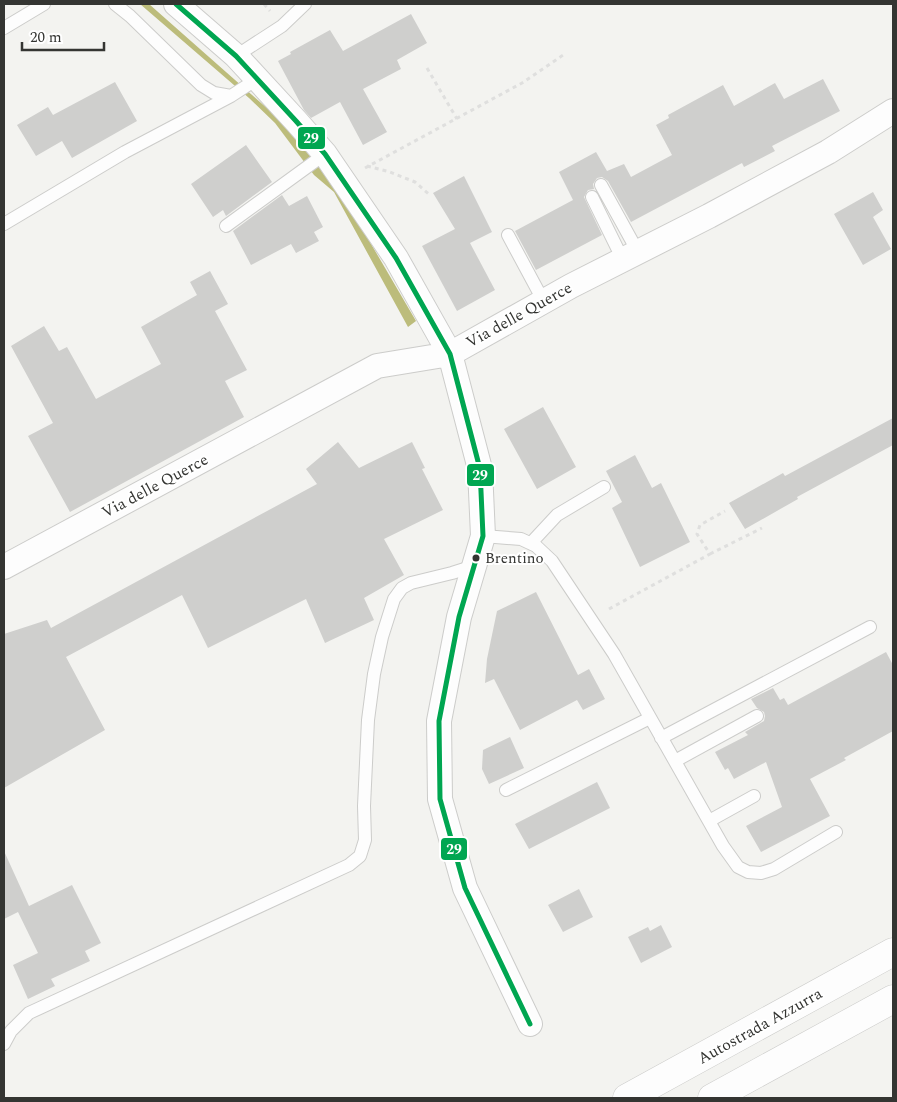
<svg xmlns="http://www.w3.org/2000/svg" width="897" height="1102" viewBox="0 0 897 1102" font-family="Spectral,serif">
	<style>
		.water { fill: #bcbc7b }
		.building { fill: #cfcfcd }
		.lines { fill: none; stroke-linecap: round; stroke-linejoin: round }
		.service-casing { stroke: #ccccca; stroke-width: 14 }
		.minor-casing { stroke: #ccccca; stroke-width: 26 }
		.motorway-casing { stroke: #ccccca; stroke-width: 29 }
		.path { stroke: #dfdfde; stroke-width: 3; stroke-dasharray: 4 4; stroke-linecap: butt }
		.service { stroke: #fdfdfd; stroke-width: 12 }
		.minor { stroke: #fdfdfd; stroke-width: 24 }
		.motorway { stroke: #fdfdfd; stroke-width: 28 }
		.bus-1-casing { stroke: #fff; stroke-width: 9 }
		.bus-1 { stroke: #00a651; stroke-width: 5 }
		.bus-dot { fill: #343532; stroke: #fff; stroke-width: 2 }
		.labels { text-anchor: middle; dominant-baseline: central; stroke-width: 4; stroke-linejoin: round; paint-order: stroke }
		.bus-label { font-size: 15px; fill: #343532; stroke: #fff; text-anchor: start }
		.street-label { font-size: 16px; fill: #343532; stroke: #fff }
		.line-badge { stroke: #fff; stroke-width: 2 }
		.badge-label { font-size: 14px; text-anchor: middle; font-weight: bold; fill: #fff }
	</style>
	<rect width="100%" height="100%" fill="#f3f3f0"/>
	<!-- water -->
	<path class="water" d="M140 4H149L286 125 309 155 339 189 416 321 408 327 334 192 314 175 275 123 249 98Z"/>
	<!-- building -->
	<path class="building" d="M411 14 427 43 397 60 401 69 363 89 387 132 363 145 340 102 311 118 304 110 278 61 291 54 290 52 330 30 343 51Z
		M823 79 840 111 772 146 775 151 744 167 742 163 631 222 608 181 602 177 597 178 593 184 594 189 588 190 584 197 602 235 536 270 515 231 573 200 559 172 596 152 607 171 624 164 631 177 672 155 656 125 669 118 668 115 723 85 734 106 775 83 784 99Z
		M115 82 137 121 72 158 62 141 36 156 17 125 48 107 53 115Z
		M246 145 272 182 226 216 223 210 213 217 191 184Z
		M464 176 492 232 470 243 495 290 457 311 422 246 455 229 433 193Z
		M873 192 883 210 873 217 891 249 863 265 834 214Z
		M282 195 289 206 307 196 323 227 314 232 319 241 296 253 291 244 251 265 233 231Z
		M210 271 228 304 215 311 247 370 225 381 244 417 70 512 28 436 53 423 11 346 44 326 59 351 67 347 96 399 161 364 141 327 197 295 190 282Z
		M543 407 576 467 537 489 504 429Z
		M893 418V445L797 497 798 499 745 529 729 503 783 473 785 476Z
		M338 442 359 468 412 442 425 468 422 469 443 510 384 539 404 575 364 598 374 620 325 643 306 599 208 648 182 595 66 657 105 730 4 788V634L47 620 51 628 317 484 306 469Z
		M635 455 652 488 661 483 690 542 640 567 612 508 622 502 606 471Z
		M536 592 578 675 589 669 605 699 583 710 577 700 520 730 494 679 485 683 487 659 497 611Z
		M886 652 893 665V731L844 758 846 760 810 779 830 816 761 852 746 826 782 807 766 762 734 779 728 768 725 770 715 752 748 735 745 732 764 721 765 716 764 712 757 708 751 699 773 688 780 700 784 698 788 705Z
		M510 737 524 768 489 784 482 769 483 750Z
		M597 782 610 808 529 849 515 824Z
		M4 851 29 906 72 885 101 943 85 951 90 961 51 979 55 986 28 999 13 965 38 953 18 912 4 919Z
		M579 889 593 917 563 932 548 905Z
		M661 925 672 947 641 963 628 937 648 927 650 931Z"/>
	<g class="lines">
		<!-- service casing -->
		<g class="service-casing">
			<path id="service" d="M115 4 130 16 201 85 214 93 231 96
				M4 28 44 4
				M236 56 282 26 305 4
				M601 185 638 252
				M592 197 623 260
				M4 224 125 152 231 96 257 79
				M226 226 325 154
				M508 235 544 302
				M483 536 521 539 536 546 552 561 614 654 723 846 738 867 748 872 761 873 774 869 836 832
				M531 543 557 515 604 487
				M661 738 870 627
				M675 761 757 716
				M506 790 650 718
				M709 821 754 796
				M4 1044 11 1031 29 1013 349 865 360 856 365 840 364 806 368 720 374 674 382 637 394 599 402 588 411 583 452 573 474 566"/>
		</g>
		<!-- minor casing -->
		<g class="minor-casing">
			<path id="minor" d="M176 4 236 56 296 121 325 154 396 258 450 354 480 469 483 536 459 617 439 721 440 799 465 888 530 1024
				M4 567 377 366 450 354 571 286 709 216 828 152 893 111"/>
		</g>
		<!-- motorway casing -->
		<g class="motorway-casing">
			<path id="motorway" d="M627 1098 893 952
				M712 1098 893 999"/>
		</g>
		<!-- path -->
		<path class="path" d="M264 4 270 11
			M427 68 457 119
			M367 166 390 172 415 182 431 196
			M365 168 522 83 566 53
			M710 554 762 528
			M609 609 710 554 697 534 700 525 725 511"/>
		<!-- service -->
		<use href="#service" class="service"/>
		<!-- minor -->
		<use href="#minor" class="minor"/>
		<!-- motorway -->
		<use href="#motorway" class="motorway"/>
		<!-- bus-1 casing -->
		<g class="bus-1-casing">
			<path id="bus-1" d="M176 4 236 56 296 121 325 154 396 258 450 354 480 469 483 536 459 617 439 721 440 799 465 888 530 1024"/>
		</g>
		<!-- bus-1 -->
		<use href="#bus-1" class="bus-1"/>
	</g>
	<!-- markers -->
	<circle class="bus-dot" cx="476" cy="558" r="4.5"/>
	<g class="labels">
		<!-- bus labels -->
		<g class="bus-label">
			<text x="485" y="558">Brentino</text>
		</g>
		<!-- street labels -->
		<g class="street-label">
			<text transform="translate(519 315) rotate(-29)">Via delle Querce</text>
			<text transform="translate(155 486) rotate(-28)">Via delle Querce</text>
			<text transform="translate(760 1026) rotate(-29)">Autostrada Azzurra</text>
		</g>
	</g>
	<g class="line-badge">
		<rect x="297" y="126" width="29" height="24" rx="5" fill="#00a651"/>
		<rect x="466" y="463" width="29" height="24" rx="5" fill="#00a651"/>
		<rect x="440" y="837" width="28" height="24" rx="5" fill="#00a651"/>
	</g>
	<g class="badge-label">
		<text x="311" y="143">29</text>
		<text x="480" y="480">29</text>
		<text x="454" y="854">29</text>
	</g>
	<!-- border -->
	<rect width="897" height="1102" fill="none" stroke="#343532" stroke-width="10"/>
	<!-- scale -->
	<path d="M22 42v8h82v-8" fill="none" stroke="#343532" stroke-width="2.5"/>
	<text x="30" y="42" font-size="15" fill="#343532" stroke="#ffffff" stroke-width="4" paint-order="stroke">20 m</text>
</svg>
